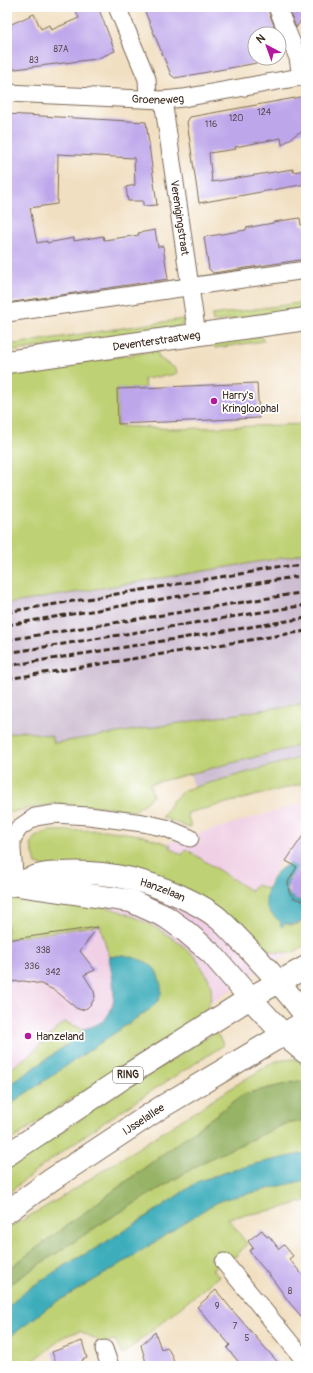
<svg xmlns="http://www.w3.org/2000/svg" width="313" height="1373" viewBox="0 0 313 1373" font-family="Pangolin,sans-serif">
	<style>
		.built { fill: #f0d0e5 }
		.industrial { fill: #cebed2 }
		.green { fill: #bfd174; stroke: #7d7e49 }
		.forest { fill: #97b366; stroke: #696e42 }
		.water { fill: #3eadbb; stroke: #3c6c6c }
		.building { fill: #bda6ea }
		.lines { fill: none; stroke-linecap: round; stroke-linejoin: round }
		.minor-casing { stroke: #7b6957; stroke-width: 19 }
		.tertiary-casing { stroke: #7b6957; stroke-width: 24 }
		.primary-casing { stroke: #7b6957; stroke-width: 24 }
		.minor { stroke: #fff; stroke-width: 17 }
		.tertiary { stroke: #fff; stroke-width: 22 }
		.primary { stroke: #fff; stroke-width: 22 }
		.rail { stroke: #3b2a1e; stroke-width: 3; stroke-dasharray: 6 3; stroke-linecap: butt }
		.poi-dot { fill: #b5179e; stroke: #fff; stroke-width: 1.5 }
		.labels { text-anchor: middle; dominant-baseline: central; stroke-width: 3.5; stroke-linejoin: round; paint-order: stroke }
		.number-label { font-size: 9px; fill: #5c4951 }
		.shield { fill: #fff; stroke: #766a62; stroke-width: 1 }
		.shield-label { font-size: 10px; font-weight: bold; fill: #3b2a1e }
		.street-label { font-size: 11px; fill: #3b2a1e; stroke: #fff }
		.poi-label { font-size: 11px; fill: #3b2a1e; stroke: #fff; text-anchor: start }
	</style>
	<rect width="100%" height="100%" fill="#fff"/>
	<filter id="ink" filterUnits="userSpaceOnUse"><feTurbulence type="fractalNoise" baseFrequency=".025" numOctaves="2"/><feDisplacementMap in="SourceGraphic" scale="8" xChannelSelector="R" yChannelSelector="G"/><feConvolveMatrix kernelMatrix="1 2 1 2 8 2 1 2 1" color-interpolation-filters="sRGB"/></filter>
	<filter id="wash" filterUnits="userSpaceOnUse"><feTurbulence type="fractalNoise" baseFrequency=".012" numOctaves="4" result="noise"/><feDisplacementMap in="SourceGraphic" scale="16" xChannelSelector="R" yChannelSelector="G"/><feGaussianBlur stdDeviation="0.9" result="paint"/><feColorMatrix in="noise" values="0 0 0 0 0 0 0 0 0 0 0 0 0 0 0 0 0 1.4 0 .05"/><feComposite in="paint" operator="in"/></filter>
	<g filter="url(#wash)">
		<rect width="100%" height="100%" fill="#f1dfc1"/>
		<!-- built -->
		<path class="built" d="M306 802V899L302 901 293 899 286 890 288 881 297 873 289 861 288 863 281 860 263 894 306 924V945L267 966 41 1114 7 1141V886L32 882Z"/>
		<!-- industrial -->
		<path class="industrial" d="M306 552V778L194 786 190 774 149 784 7 813V604L293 556Z"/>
		<!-- green -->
		<path class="green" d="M306 302V308L213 322 212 315Z
			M184 319 181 326 7 352V345Z
			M258 336 262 338 264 341 215 348 214 343Z
			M157 351 159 358 176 369 177 374 144 379 145 388 117 389 118 426 176 429 306 424V552L293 556 7 604V373Z
			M306 703V744L150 784 153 796 135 811 100 806 62 807V803L41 806 7 813V734L23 731 51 736 54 743Z
			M306 756V783L187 813 191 827H187L162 817 173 800 184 790Z
			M104 830 140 835 171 845 170 848 182 855 186 849 251 891 256 885 269 889C268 891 266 896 267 898 268 909 279 924 291 925 296 926 302 922 306 919V945L292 953 274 952 261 947 222 912 36 864 31 845 34 838 40 834 50 831Z
			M42 896C63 900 84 902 105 907 133 913 179 937 197 960 201 966 205 972 208 978 215 992 211 1007 199 1017L59 1107 7 1143V1106L150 1009 124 955 109 957 100 925 7 939V897Z
			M64 1022 83 1029 75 1039 7 1087V1072L35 1050Z
			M216 1032 224 1045C150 1092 75 1138 7 1194V1170L102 1104Z
			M293 1059 306 1062V1083L298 1081 244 1094 7 1270V1229L57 1200 247 1078 276 1061Z
			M306 1121V1153L259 1163 227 1172 199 1181 149 1215 98 1247 67 1264 30 1288 7 1307V1286L102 1223 205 1161 289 1122Z
			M306 1180V1201L273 1210 228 1218 247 1244 233 1259 228 1255 212 1269 219 1276 122 1355 115 1340 103 1343 80 1331 65 1336 27 1366H7V1339L50 1306 113 1269 210 1206 225 1199Z"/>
		<!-- forest -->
		<path class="forest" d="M299 1081 306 1083V1121L289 1122 205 1161 102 1223 7 1286V1270L244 1094Z"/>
		<!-- water -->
		<path class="water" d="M290 863 298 867V870L289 878 286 890C292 898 296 902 306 900V919C298 923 294 926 285 923L282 927 280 925 281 922C277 919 272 915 269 911 262 902 269 883 275 875 278 870 285 866 290 863Z
			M124 955C134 958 146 960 153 967 158 971 163 988 161 994 160 1000 154 1005 150 1009L7 1106V1087L75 1039 83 1029C124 1021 114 988 109 957Z
			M306 1153V1180L225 1199 210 1206 113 1269 50 1306 7 1339V1307L30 1288 67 1264 98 1247 149 1215 199 1181 227 1172 259 1163Z"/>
		<g id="blocks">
			<!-- building -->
			<path class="building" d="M74 7H98L115 51 96 59 7 70V26L34 14 41 29 49 25 51 30 79 18Z
				M143 7H267L277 34H255V58H279V38L284 50 279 59 175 78 171 75Z
				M288 7H306V12L296 28Z
				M306 96V131L298 133 282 145 281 138 235 147 236 149 209 153 212 182 293 169V172L306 170V184L199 203 187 122 190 117Z
				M7 114 146 122 157 205 143 206V201H128L126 187 135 185 134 158 58 154 57 204 30 208 37 243 47 241V243L74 238V241L103 236 104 240 139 235 138 233 155 230 158 247 163 246 168 279 7 303Z
				M300 218 301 225H306V259L213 273 209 269 204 237 246 230V228L273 223V222Z
				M257 383 259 418 118 424 117 389Z
				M306 831V902L294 898 289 892 288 882 297 867 286 861Z
				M98 927 80 951 95 970 84 975 94 991 95 997 92 1003 87 1008 81 1010 76 1008 56 991 41 984 24 981 7 982V940Z
				M262 1230 267 1237 269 1236 279 1249 284 1245 293 1256 289 1259 306 1279V1322L289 1302 274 1281 249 1251 253 1248 248 1241Z
				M216 1290 233 1311 281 1366H242L227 1348 230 1345 197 1307Z
				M155 1332 161 1349 167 1347 172 1356 175 1366H147L141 1345Z
				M82 1341 87 1358 82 1360 84 1366H57L52 1352Z"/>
		</g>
	</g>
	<g filter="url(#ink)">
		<use href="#blocks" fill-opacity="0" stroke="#7b6957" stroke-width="1"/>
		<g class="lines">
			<!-- minor casing -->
			<g class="minor-casing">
				<g id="minor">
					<path d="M117 7 147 79 148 99"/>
					<path d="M277 7 298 58 301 77"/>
					<path id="s1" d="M7 93 163 100 183 98 306 76"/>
					<path id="s2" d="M163 100 197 335"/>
					<path d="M7 313 306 270"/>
					<path d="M15 885 12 850V839L19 828 35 817 54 814 89 816 143 823 166 828 190 838"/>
					<path d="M224 1262 306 1362"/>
					<path d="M104 1349 110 1366"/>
				</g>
			</g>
			<!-- tertiary casing -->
			<g class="tertiary-casing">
				<g id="tertiary">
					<path id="s3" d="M7 362 306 319"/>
					<path d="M19 885 131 901 166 917 184 930 212 954 250 998 284 1035 306 1053"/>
					<path id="s4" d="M7 886C21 884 34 875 47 874 95 869 137 876 180 896 193 902 208 909 219 919 226 925 232 932 238 938 263 963 285 989 306 1016"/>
				</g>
			</g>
			<!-- primary casing -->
			<g class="primary-casing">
				<g id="primary">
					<path d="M7 1155 123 1078 250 998 306 967"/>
					<path id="s5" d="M7 1212 51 1180 160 1108 306 1021"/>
				</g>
			</g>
			<!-- minor -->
			<use href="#minor" class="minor"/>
			<!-- tertiary -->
			<use href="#tertiary" class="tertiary"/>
			<!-- primary -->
			<use href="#primary" class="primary"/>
			<!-- rail -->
			<path class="rail" d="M7 612 306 563
				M7 625 306 575
				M7 640 306 592
				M7 653 306 605
				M7 666 306 618
				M7 679 306 631"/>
		</g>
	</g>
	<!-- markers -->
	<g class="poi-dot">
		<circle cx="214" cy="401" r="4"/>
		<circle cx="28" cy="1036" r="4"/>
	</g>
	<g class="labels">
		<!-- number labels -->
		<g class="number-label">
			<text x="61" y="49">87A</text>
			<text x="34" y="60">83</text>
			<text x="264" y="112">124</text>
			<text x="236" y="118">120</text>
			<text x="211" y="124">116</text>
			<text x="43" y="950">338</text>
			<text x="32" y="966">336</text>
			<text x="53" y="972">342</text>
			<text x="290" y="1291">8</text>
			<text x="217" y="1306">9</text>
			<text x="235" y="1326">7</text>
			<text x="247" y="1338">5</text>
		</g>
		<!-- shield labels -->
		<rect class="shield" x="113" y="1067" width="30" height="16" rx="3"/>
		<g class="shield-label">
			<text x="128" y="1075">RING</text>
		</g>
		<!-- street labels -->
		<g class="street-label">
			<text stroke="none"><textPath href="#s1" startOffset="151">Groeneweg</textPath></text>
			<text stroke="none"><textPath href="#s2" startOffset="119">Verenigingstraat</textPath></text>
			<text stroke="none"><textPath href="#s3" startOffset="151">Deventerstraatweg</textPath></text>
			<text stroke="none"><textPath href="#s4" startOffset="160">Hanzelaan</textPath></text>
			<text stroke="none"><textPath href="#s5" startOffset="165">IJsselallee</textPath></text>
		</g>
		<!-- poi labels -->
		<g class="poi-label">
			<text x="222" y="395">Harry's<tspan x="222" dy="13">Kringloophal</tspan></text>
			<text x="36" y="1036">Hanzeland</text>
		</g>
	</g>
	<!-- margin -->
	<rect width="313" height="1373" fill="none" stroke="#fff" stroke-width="24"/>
	<!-- north arrow -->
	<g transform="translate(267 46) rotate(319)"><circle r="19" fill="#ffffff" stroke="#b1aaa5"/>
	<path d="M0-3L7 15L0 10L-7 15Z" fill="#b5179e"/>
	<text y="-6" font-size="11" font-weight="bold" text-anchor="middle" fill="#3b2a1e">N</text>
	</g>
</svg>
